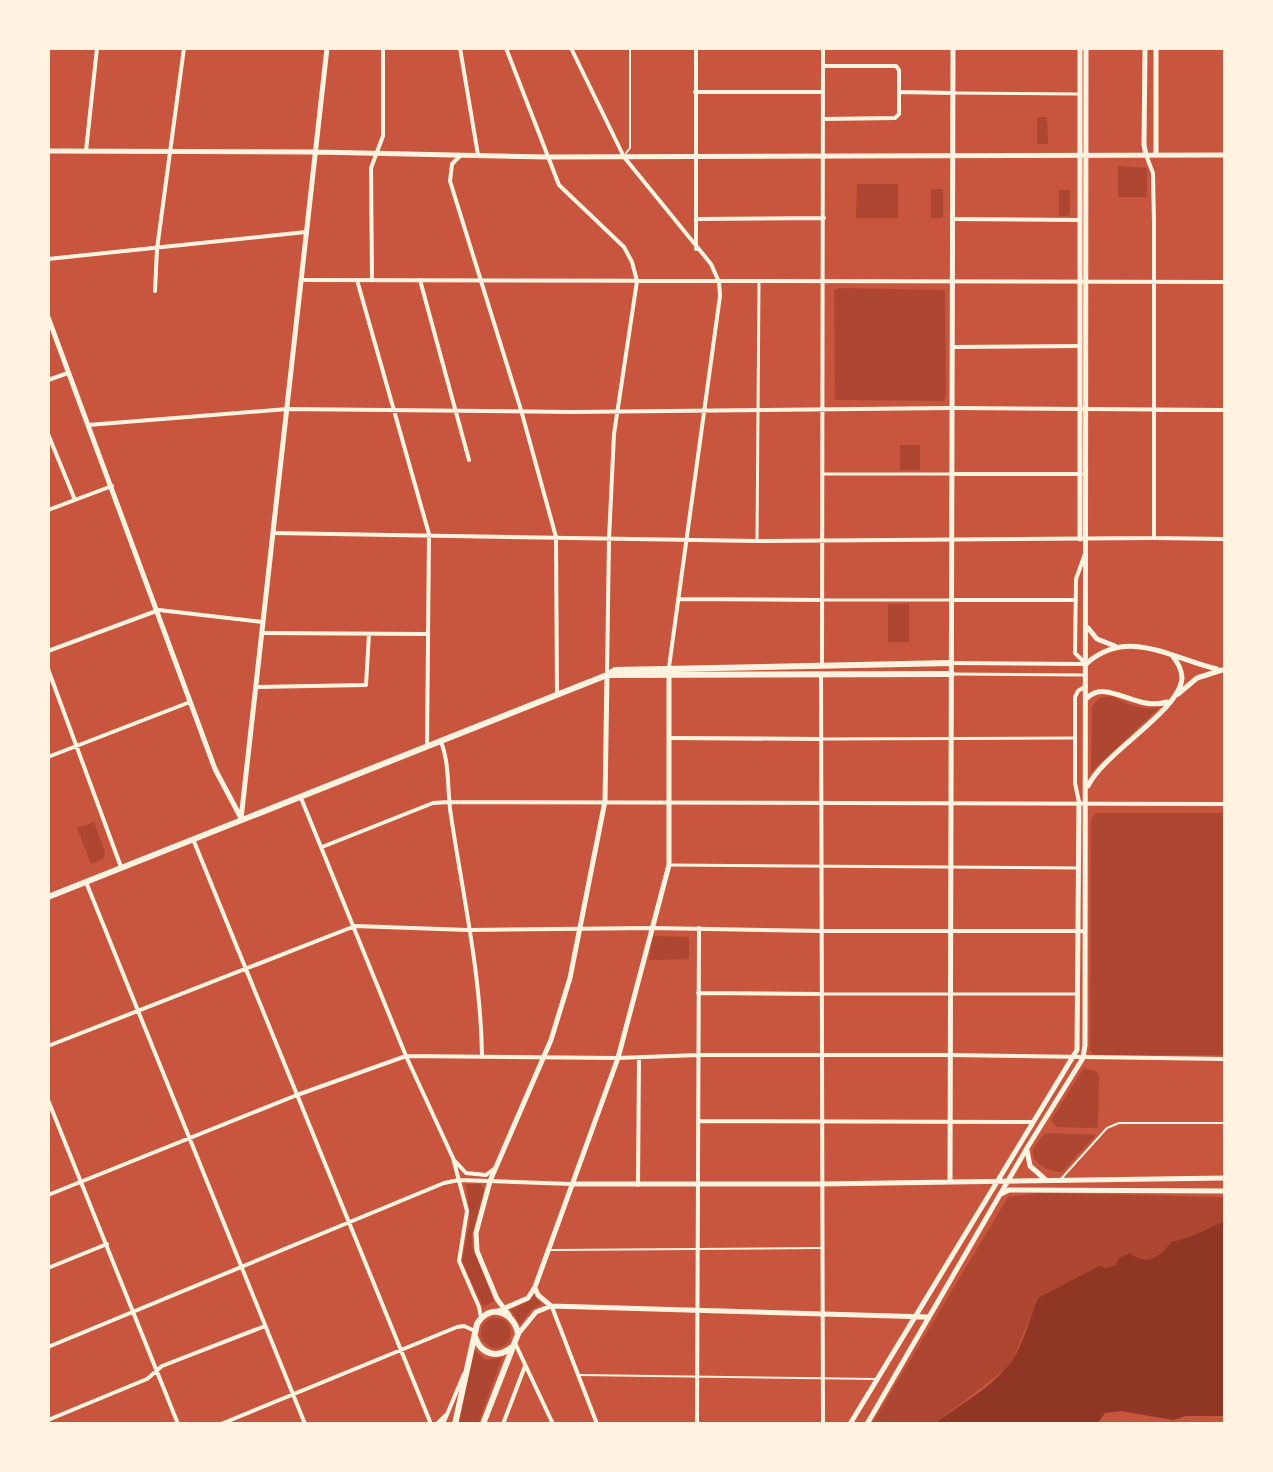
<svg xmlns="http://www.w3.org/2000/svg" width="1273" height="1472" viewBox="0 0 1273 1472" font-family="'IBM Plex Sans',sans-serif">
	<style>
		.green { fill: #ae4732 }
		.water { fill: #8f3625 }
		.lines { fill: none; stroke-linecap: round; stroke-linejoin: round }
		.service { stroke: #fff3e0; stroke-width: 2 }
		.pedestrian { stroke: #fff3e0; stroke-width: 3 }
		.minor { stroke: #fff3e0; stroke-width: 4 }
		.tertiary { stroke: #fff3e0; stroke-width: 5 }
		.secondary { stroke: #fff3e0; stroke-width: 6 }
	</style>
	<rect width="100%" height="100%" fill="#c8553d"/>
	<!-- green -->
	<path class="green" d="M1037 117H1047L1048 144H1037Z
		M1118 166 1147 168V197H1118Z
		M857 184H898V218H856Z
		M931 189H943V218H931Z
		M1059 190H1070V214L1067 216H1059Z
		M839 288 945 290 946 396 944 401 835 400 834 294V290Z
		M900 445H920V470H900Z
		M888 604H909V642H888Z
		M1111 696C1128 704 1141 711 1160 707L1091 772 1092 707 1099 698Z
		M1096 813H1225V1055H1095L1090 1051 1091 819Z
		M94 822 105 852 103 859 91 864 77 828Z
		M653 936 689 937V959L649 960Z
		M1084 1068 1096 1071 1099 1076 1098 1128 1056 1127 1051 1120Z
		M1044 1134 1048 1133 1096 1135 1062 1172C1052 1172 1031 1165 1033 1150 1034 1146 1041 1138 1044 1134Z
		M466 1184H481L484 1190 472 1234V1246L494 1301 483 1307 462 1261 470 1220Z
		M1039 1193 1225 1197V1221C1210 1228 1188 1239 1171 1242L1162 1255 1147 1261 1136 1258 1107 1268 1099 1266 1038 1298 1014 1357 1007 1368 934 1424H872L1008 1197Z
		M534 1295 541 1304 531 1310 520 1325 511 1310 527 1302Z
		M481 1333a15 15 0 1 1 30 0a15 15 0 1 1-30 0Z
		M474 1350 486 1360 502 1358 478 1424H459Z"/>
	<!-- water -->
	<path class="water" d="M1225 1221V1416H1186L1173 1420 1121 1411 1105 1413 1097 1424H934C958 1406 988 1390 1008 1366 1023 1348 1029 1319 1038 1298L1099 1266 1107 1268 1116 1265 1119 1258 1130 1253C1146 1267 1161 1257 1171 1242 1188 1239 1209 1228 1225 1221Z"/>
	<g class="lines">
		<!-- service -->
		<path class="service" d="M626 153 630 148V48
			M1060 1180 1107 1128 1119 1123H1225
			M551 1250 820 1248
			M579 1375 877 1379"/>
		<!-- pedestrian -->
		<path class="pedestrian" d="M952 93 1080 94
			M823 474H952
			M757 541 759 283
			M822 600H950
			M952 674 1084 675
			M822 739 1074 738
			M669 865 1077 868
			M822 994H1077"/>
		<!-- minor -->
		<path class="minor" d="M460 48 478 155
			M506 48 559 185 624 247 632 262 637 281 614 434 609 539 607 675
			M571 48 624 157 711 264 719 282 720 296 669 667
			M696 48V249
			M823 66H896L899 70V114L895 118 823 119
			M695 92H823
			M899 92 952 93
			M86 151 97 48
			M1146 155 1153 173 1154 224V538
			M460 156 452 164 450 181 521 410 556 537 557 695
			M696 219 824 218
			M952 219 1080 220
			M48 259 306 232
			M301 280 1225 282
			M357 280 429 534 427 746
			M372 280 371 168 383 136V48
			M420 280 469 460
			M155 291 157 249 184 48
			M952 347 1080 346
			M48 380 68 373
			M88 425 287 409 572 412 952 408 1225 410
			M48 434 75 500
			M952 474H1081
			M48 510 112 486
			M273 533 757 541 1154 538 1225 539
			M1085 554 1076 579 1075 653 1085 663
			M678 599 822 600
			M951 600H1076
			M262 633 427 634
			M48 651 159 610 263 622
			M951 663 1087 664
			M822 666 823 48
			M48 669 121 867
			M821 674 823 1424
			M256 687 366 685 369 634
			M669 738 821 739
			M441 742C450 764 447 792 451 816 463 895 481 976 482 1056
			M48 757 190 702
			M301 798 406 1056 453 1158 467 1211 459 1261 479 1307 481 1318
			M1079 802 1075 783V697L1078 691 1086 686
			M193 839 431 1424
			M322 847 433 803 449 802 1225 804
			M86 882 305 1424
			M698 993 822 994
			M48 1046 355 926 468 930 652 928 822 931H1085
			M48 1100 178 1424
			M698 1121 1031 1122
			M454 1160 466 1173 486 1175 494 1169
			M638 1185 639 1057
			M48 1195 297 1095 406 1056 618 1058 698 1055H950L1225 1059
			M48 1268 107 1244
			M552 1307 597 1424
			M515 1343 553 1424
			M48 1347 444 1183 459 1180 572 1184
			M48 1420 147 1379 162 1366 265 1326
			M221 1424 457 1327 464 1326 475 1331
			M437 1424 446 1415
			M443 1424 464 1374
			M503 1424 525 1366
			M697 1424 699 928"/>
		<!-- tertiary -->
		<path class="tertiary" d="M1080 48V539
			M1145 48 1144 145 1146 155
			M48 151 316 152 547 157 1225 155
			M1156 155V48
			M48 317 215 769 241 818
			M1088 628 1097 639 1115 646
			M1087 663C1129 627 1172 659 1217 669
			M1178 694 1197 678 1222 670
			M1087 698C1107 678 1136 712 1167 702
			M1088 786C1104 752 1180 711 1182 678 1182 669 1177 662 1172 655
			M241 819 327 48
			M1027 1150 1030 1166 1046 1180
			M950 1182 953 48
			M572 1184H821L1225 1178
			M1001 1194 1009 1190 1225 1191
			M535 1288 538 1295 551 1306
			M498 1311 528 1298 535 1287 618 1058 669 865V672
			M509 1315 497 1299 477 1251 476 1233 490 1181 551 1040 570 978 605 801 607 675
			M518 1334 536 1312 551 1306 929 1317
			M850 1424 1077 1050 1079 802
			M867 1424 1027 1148 1083 1058 1085 1045 1086 48"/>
		<!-- secondary -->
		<path class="secondary" d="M607 675 952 674
			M48 897 607 675 615 670 951 663
			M475 1337C481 1355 498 1359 512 1347
			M455 1424 477 1324C489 1303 514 1311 518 1334L483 1424"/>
	</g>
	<!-- border -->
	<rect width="1273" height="1472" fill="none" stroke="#fff3e0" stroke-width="100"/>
</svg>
